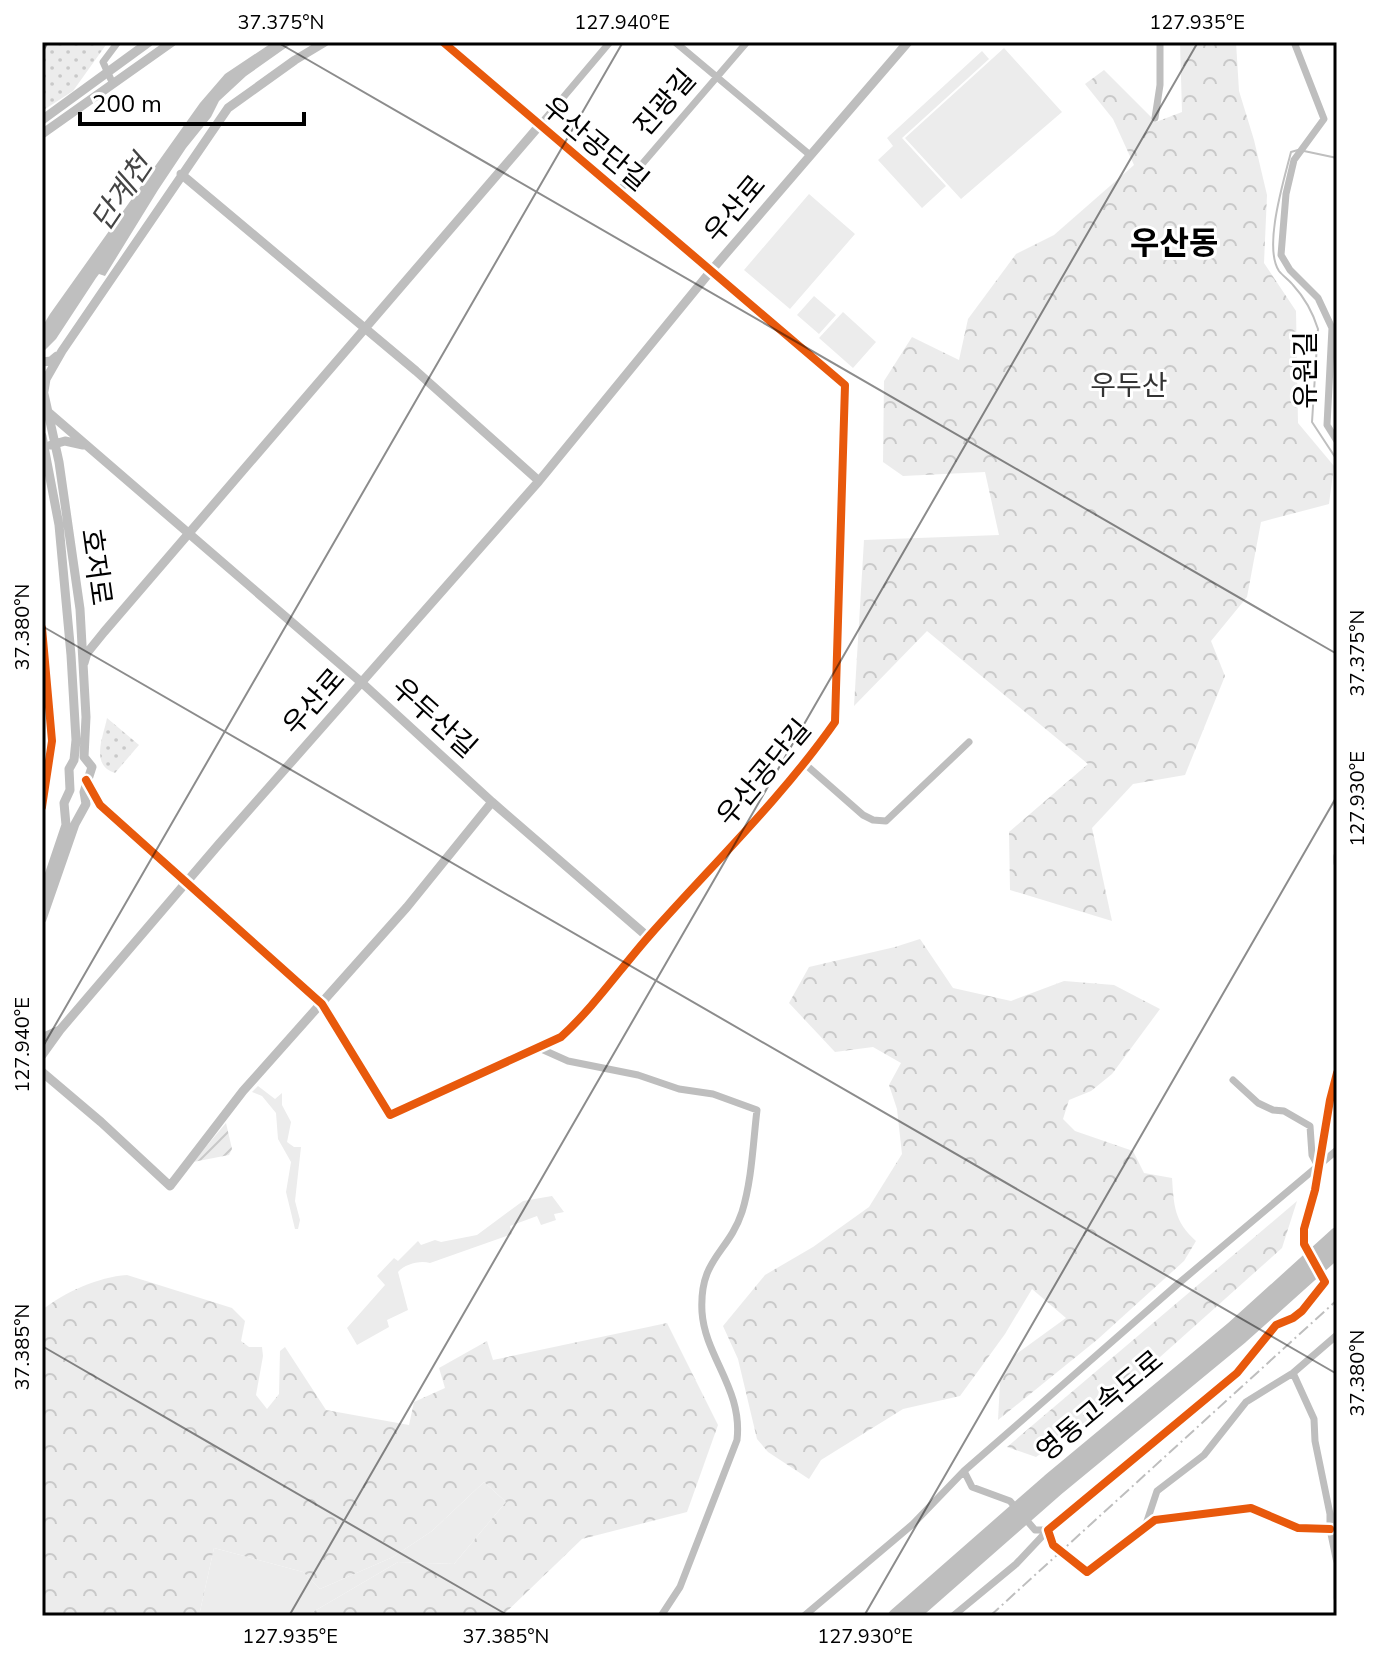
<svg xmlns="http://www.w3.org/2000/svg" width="1379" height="1658" viewBox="0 0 1379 1658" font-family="'Nunito Sans','Noto Sans KR',sans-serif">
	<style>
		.grass { fill: #ececec }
		.forest { fill: url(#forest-crowns) }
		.park { fill: url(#park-dots) }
		.garden { fill: url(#garden-furrows) }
		.water { fill: #bfbfbf }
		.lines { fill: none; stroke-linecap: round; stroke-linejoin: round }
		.stream { stroke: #bfbfbf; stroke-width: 2 }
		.minor-tunnel { stroke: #d9d9d9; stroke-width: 7; stroke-dasharray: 7 3.5; stroke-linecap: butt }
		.minor { stroke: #bebebe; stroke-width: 7 }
		.tertiary { stroke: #bebebe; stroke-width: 9 }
		.motorway { stroke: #bebebe; stroke-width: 14 }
		.rail { stroke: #bebebe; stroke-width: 2; stroke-dasharray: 12 4 2 4; stroke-linecap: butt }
		.cycleway-casing { stroke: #fff; stroke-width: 13 }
		.cycleway { stroke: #e8590c; stroke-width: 8 }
		.ticks { fill: none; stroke: #000; stroke-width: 2; stroke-opacity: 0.45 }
		.labels { text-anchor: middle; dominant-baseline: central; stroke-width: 6; stroke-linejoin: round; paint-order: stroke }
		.street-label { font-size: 28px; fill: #000; stroke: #fff }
		.park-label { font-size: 28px; fill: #333; stroke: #fff }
		.water-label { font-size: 30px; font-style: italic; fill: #444; stroke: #fff }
		.quarter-label { font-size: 32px; font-weight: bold; fill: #000; stroke: #fff }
		.neatline { fill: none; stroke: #000; stroke-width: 3 }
		.ticks-label { font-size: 20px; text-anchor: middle; fill: #000 }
	</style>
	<defs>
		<pattern id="forest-crowns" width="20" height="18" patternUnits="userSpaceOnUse" patternTransform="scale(2)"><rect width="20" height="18" fill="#ececec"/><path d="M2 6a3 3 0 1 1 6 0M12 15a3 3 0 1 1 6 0" fill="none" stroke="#c9c9c9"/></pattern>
		<pattern id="park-dots" width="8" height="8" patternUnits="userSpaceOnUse" patternTransform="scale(2)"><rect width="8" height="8" fill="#ececec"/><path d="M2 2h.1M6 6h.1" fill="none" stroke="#c9c9c9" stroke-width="1.8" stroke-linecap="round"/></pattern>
		<pattern id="garden-furrows" width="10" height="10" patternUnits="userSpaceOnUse" patternTransform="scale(2)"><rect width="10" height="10" fill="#ececec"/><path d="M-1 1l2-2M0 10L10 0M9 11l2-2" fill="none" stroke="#c9c9c9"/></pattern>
	</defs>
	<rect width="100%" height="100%" fill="#fff"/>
	<!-- grass -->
	<path class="grass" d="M1004 48 1062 112 961 199 905 138Z
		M982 51 989 59 902 138 946 186 922 208 878 160 893 146 887 138Z
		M809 194 855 234 790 309 744 270Z
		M814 296 836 315 819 334 797 315Z
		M843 312 876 342 853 368 819 338Z
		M258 1086 275 1099 282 1093V1105L291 1122 287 1142 294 1147H301L295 1201 300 1220 298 1229H295L286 1192 291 1162 278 1139 276 1113 262 1096 252 1092Z
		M552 1196 564 1212 554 1214 556 1220 541 1225 537 1216 510 1226 512 1234 430 1263C420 1260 405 1264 398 1272L408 1310 387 1320 389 1327 357 1345 347 1328 385 1285 377 1276 394 1258 398 1261 418 1241 421 1245 435 1240 441 1242 477 1235 523 1201Z
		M484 1482 506 1502 454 1564 398 1562 306 1616H199L214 1548 303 1572 320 1589 393 1557 432 1531Z"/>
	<!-- forest -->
	<path class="forest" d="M1180 42H1236L1239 91 1254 140 1267 195 1264 263 1296 311 1298 423 1334 466 1329 504 1261 522 1247 597 1211 641 1225 676 1185 775 1133 784 1092 828 1112 921 1010 890 1009 832 1088 764 927 631 854 706 864 540 999 535 985 472 903 476 883 462 884 381 912 337 959 360 968 319 1016 254 1054 235 1134 165 1113 119 1085 84 1104 70 1156 122 1182 112Z
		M920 939 953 988 1011 1001 1064 981 1114 985 1160 1009 1112 1074 1091 1091 1069 1100 1063 1119 1075 1131 1133 1151 1144 1173 1172 1178C1174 1206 1174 1221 1196 1241L1184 1261 1098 1339 998 1420 1000 1382 1015 1355 1066 1318 1032 1289 1005 1334 960 1396 903 1409 821 1460 809 1479 768 1452 757 1439 738 1359 723 1326 765 1275 813 1247 869 1207 902 1154 897 1109 889 1085 901 1063 873 1047 835 1052 789 1003 809 967 895 947Z
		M1297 1201 1282 1248 1094 1416 1036 1457 1007 1447Z
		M127 1275 232 1308 245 1321 241 1341 249 1347H262L263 1356 256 1395 267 1409 279 1394 280 1351 285 1347 326 1410 409 1425 414 1402 445 1388 439 1368 487 1341 493 1360 667 1323 718 1425 687 1512 582 1539 502 1616H306L398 1562 454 1564 506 1502 484 1482 432 1531 393 1557 320 1589 303 1572 214 1548 199 1616H42V1310C65 1292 98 1277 127 1275Z"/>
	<!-- park -->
	<path class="park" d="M42 42H108L73 91 42 111Z
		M107 718 139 745 115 773C90 765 103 738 107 718Z"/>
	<!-- garden -->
	<path class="garden" d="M226 1123 232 1149 229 1155 193 1162Z"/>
	<!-- water -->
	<path class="water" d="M273 42H294L246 76 219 101 211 117 186 148 158 190 105 276 99 274 96 278 56 339 42 353V327L50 314 200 103 225 74Z"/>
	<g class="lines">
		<!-- stream -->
		<path class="stream" d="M1298 150 1291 152C1284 180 1263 247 1279 271 1283 276 1289 280 1293 285 1304 297 1313 313 1318 329L1312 422 1337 460
			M1304 151 1337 158"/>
		<!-- minor-tunnel -->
		<path class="minor-tunnel" d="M1304 1244 1325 1282"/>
		<!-- minor -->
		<path class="minor" d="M675 42 810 155
			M1294 42 1324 119 1294 160 1286 194 1281 255 1290 270 1318 298 1332 328 1327 425 1337 441
			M113 84 103 62 118 42
			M1155 118 1160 85V42
			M539 126 610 42
			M618 192 747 42
			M805 764 863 815 873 820 886 821 969 742
			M1337 856V863
			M539 1048 568 1061 638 1075 679 1089 713 1094 757 1110C753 1143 752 1180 742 1212 728 1254 699 1258 702 1312 705 1357 743 1389 737 1440L680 1587 661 1616
			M1233 1080 1258 1103 1273 1110 1284 1111 1310 1126 1312 1155 1318 1166
			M1304 1244C1304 1224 1311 1208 1315 1189 1323 1151 1323 1110 1337 1073
			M1325 1282 1302 1311 1293 1318 1276 1325 1237 1373 1048 1530 1053 1545 1087 1572 1155 1520 1251 1508 1298 1528 1330 1529
			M1293 1373 1314 1419 1315 1441 1330 1514V1529L1337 1563V1598
			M1145 1527 1157 1491 1204 1455 1246 1402 1293 1373 1337 1335
			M804 1616 913 1524 964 1471 1179 1283 1337 1150
			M953 1616 1016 1564 1048 1530H1035L1010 1501 972 1487 964 1471"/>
		<!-- tertiary -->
		<path class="tertiary" d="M42 120 149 42
			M42 134 172 42
			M181 174 416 371 539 481
			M42 362 51 361 57 356
			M42 385 59 462 80 609 86 717 84 757 92 767 84 792 86 804 75 824 42 919
			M44 391 46 379 62 351 228 108 295 60 325 42
			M48 412 361 682 492 802 648 937
			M42 436 59 525 71 655 76 740 74 760 69 769 70 790 64 803 66 825 42 896
			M51 445 65 441 83 445
			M84 663 87 653 104 632 539 126
			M86 780 100 805 322 1004 390 1115 561 1037C594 1007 620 969 650 935 712 865 781 799 835 722L845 385 443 42
			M42 1038 57 1031
			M42 1055 60 1030 219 844 539 481 710 272 908 42
			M42 1072 101 1122 170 1186 243 1091 407 907 492 802"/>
		<!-- motorway -->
		<path class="motorway" d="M895 1616 1049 1481 1232 1329 1337 1234
			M912 1616 1059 1487 1241 1337 1337 1251"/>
		<!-- rail -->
		<path class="rail" d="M990 1616 1337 1300"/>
		<!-- cycleway casing -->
		<g class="cycleway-casing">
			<path id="cycleway" d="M42 628 52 741 42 807
				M86 780 100 805 322 1004 390 1115 561 1037C594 1007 620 969 650 935 712 865 781 799 835 722L845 385 443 42
				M1330 1529 1298 1528 1251 1508 1155 1520 1087 1572 1053 1545 1048 1530 1237 1373 1276 1325 1293 1318 1302 1311 1325 1282 1304 1244V1229L1315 1190 1330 1100 1337 1073"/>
		</g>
		<!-- cycleway -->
		<use href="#cycleway" class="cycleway"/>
	</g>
	<!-- ticks -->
	<path class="ticks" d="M277 42 1337 654M42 53 48 42M42 626 1337 1374M42 1048 623 42M42 1346 509 1616M289 1616 1198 42M864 1616 1337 796"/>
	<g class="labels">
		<!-- street labels -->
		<g class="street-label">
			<text transform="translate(665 103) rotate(-49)">진광길</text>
			<text transform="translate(595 144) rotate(40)">우산공단길</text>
			<text transform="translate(735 209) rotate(-50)">우산로</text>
			<text transform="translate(1306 370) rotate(-90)">유원길</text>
			<text transform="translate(96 567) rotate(82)">호저로</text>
			<text transform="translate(314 702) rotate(-49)">우산로</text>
			<text transform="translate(434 718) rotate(42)">우두산길</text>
			<text transform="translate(764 773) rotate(-50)">우산공단길</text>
			<text transform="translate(1100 1406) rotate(-40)">영동고속도로</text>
		</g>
		<!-- park labels -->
		<g class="park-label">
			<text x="1129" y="386">우두산</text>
		</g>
		<!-- water labels -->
		<g class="water-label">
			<text transform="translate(122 193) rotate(-56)">단계천</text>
		</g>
		<!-- quarter labels -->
		<g class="quarter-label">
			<text x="1174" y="243">우산동</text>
		</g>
	</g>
	<!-- border -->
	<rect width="1379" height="1658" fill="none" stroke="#ffffff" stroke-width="88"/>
	<!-- scale -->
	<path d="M80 112v12h224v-12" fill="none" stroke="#000000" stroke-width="4"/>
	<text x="92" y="112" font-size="24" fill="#000000" stroke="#ffffff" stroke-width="6" paint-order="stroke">200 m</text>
	<rect x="44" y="44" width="1291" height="1570" class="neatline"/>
	<g class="ticks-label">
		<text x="281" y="29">37.375°N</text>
		<text x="622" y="29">127.940°E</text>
		<text x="1197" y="29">127.935°E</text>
		<text transform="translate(22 627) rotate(-90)" y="7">37.380°N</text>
		<text transform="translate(1357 653) rotate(-90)" y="7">37.375°N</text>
		<text transform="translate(1357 799) rotate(-90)" y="7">127.930°E</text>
		<text transform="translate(22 1045) rotate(-90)" y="7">127.940°E</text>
		<text transform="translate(22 1347) rotate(-90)" y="7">37.385°N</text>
		<text transform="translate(1357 1373) rotate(-90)" y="7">37.380°N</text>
		<text x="290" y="1643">127.935°E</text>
		<text x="506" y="1643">37.385°N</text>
		<text x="865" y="1643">127.930°E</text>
	</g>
</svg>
